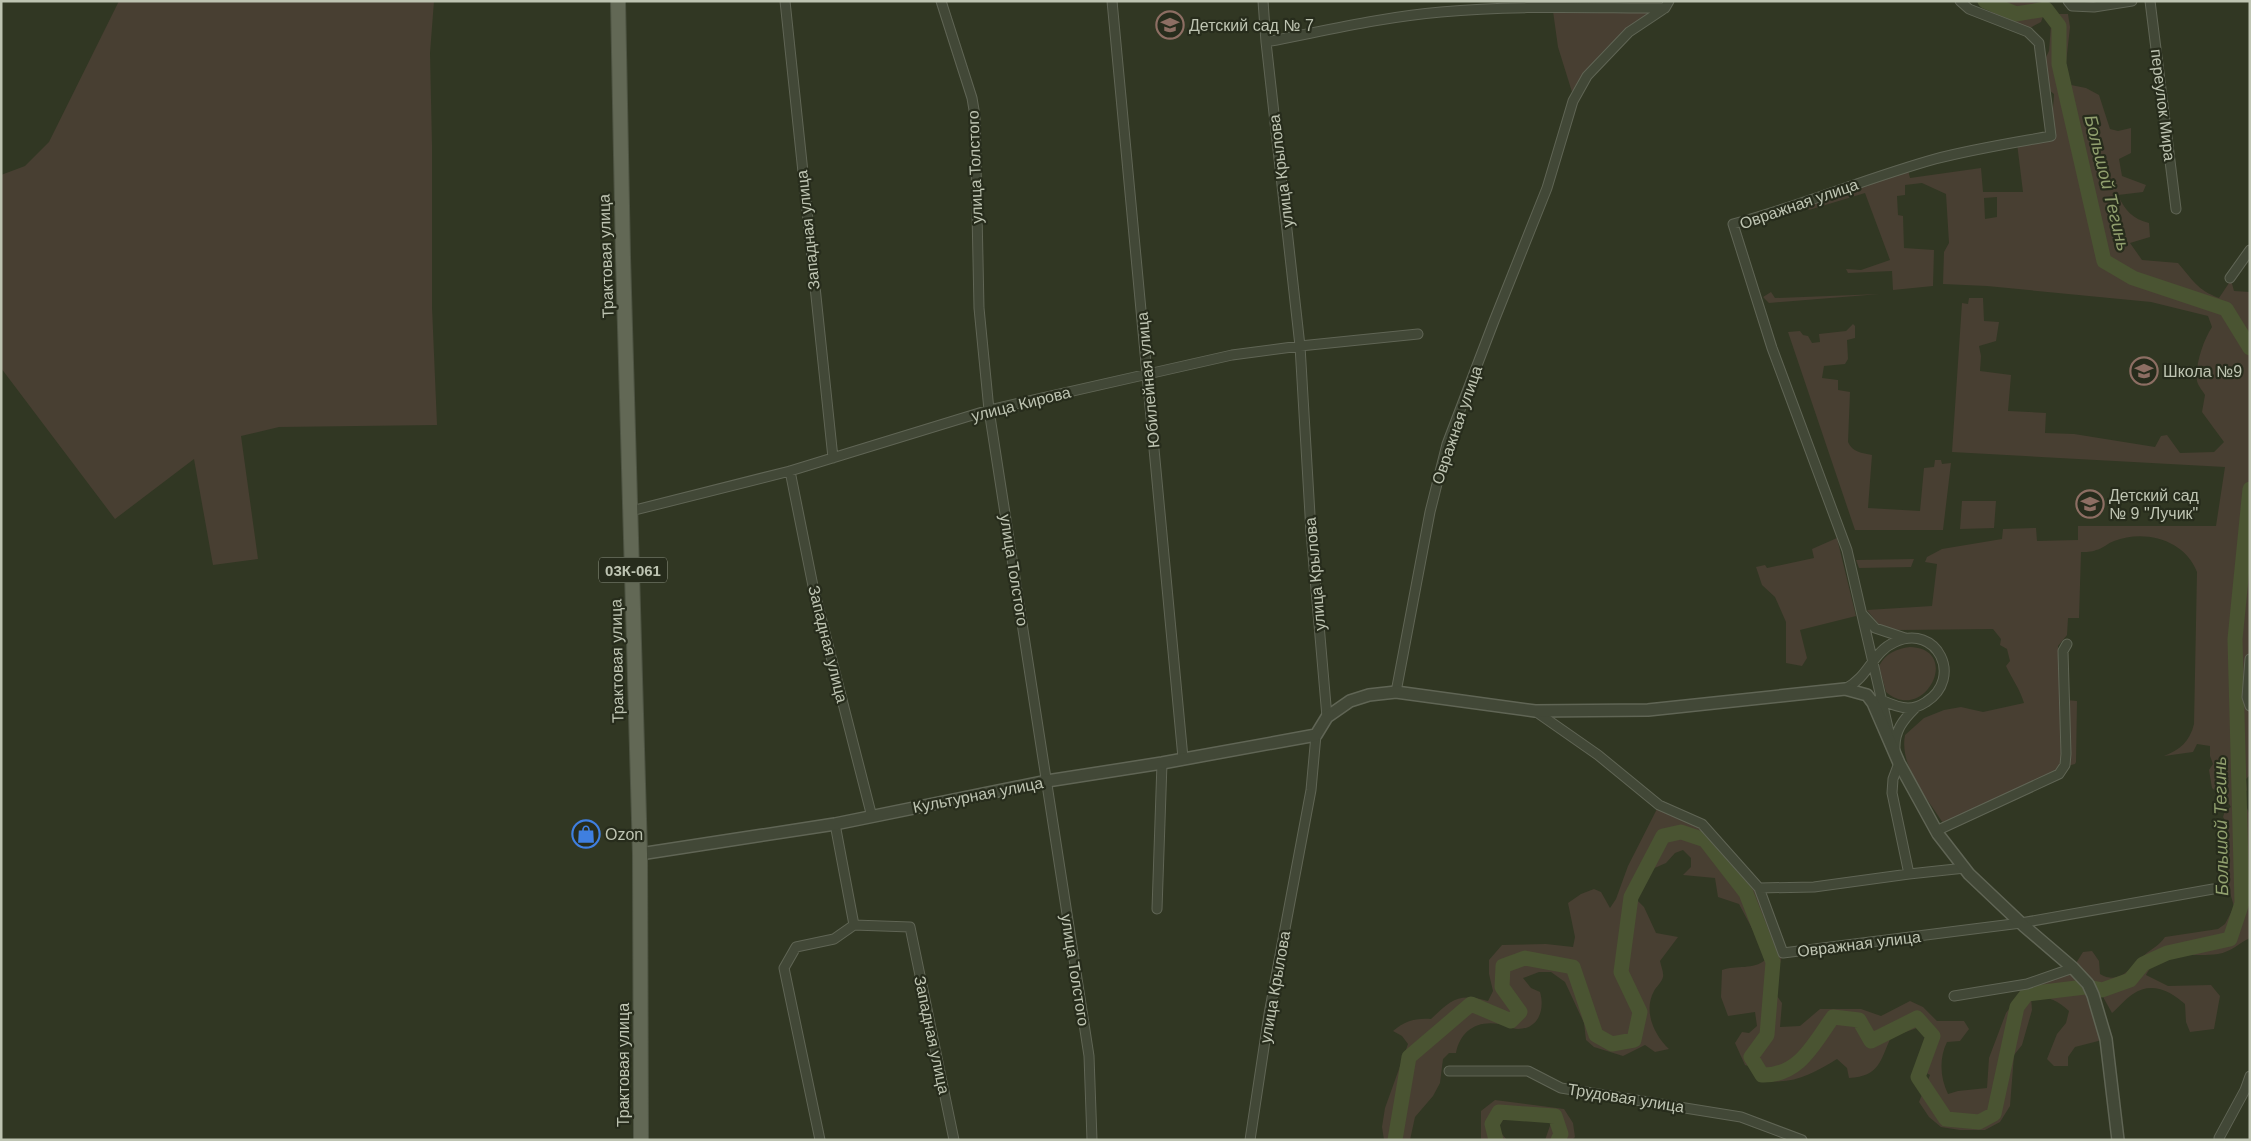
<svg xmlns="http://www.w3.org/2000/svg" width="2251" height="1141" viewBox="0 0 2251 1141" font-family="Helvetica,sans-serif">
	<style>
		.green { fill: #483f32; fill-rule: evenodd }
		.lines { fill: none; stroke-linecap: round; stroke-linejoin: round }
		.river { stroke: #4a5432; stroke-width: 15 }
		.minor-casing { stroke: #606555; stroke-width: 11 }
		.tertiary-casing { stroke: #606555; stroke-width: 14 }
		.primary-casing { stroke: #4e5443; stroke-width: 16 }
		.minor { stroke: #424837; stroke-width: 9 }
		.tertiary { stroke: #424837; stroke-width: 11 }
		.primary { stroke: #626855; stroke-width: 14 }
		.labels { text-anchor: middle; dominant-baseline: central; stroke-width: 4.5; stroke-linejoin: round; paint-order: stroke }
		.shield { fill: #272c1c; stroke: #919685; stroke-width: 1 }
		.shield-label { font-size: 15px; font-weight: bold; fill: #bec4b2 }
		.poi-label { font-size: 16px; fill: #bec4b2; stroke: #272c1c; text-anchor: start }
		.street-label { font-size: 16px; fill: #bec4b2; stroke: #272c1c }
		.water-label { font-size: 18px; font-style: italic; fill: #91a06e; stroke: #272c1c }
	</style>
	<rect width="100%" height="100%" fill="#313723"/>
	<!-- green -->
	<path class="green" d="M119 1H434L430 53 432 145V307L437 425 279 427 241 436 258 559 213 565 194 459 115 519 1 368V175L25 166 49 142Z
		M1977 1 2048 3 2041 22 2028 29 2002 20Z
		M1553 11 1650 13C1618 34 1592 59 1572 92L1558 47Z
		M2056 14H2068L2070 27 2066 63 2071 85 2086 88 2099 95 2110 129 2118 131 2131 128V153L2119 159 2122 176 2146 185 2143 192 2118 195C2125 211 2133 219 2149 223L2150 237 2130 243 2142 260 2178 263C2192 279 2197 290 2219 298L2231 280 2234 291 2250 292V775L2246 779 2247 790 2242 796 2249 813 2250 938C2239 943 2231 952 2218 954 2193 958 2160 947 2146 975L2168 986 2211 985 2220 996 2214 1029 2190 1032 2186 1022 2185 1004C2171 991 2151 981 2133 994 2125 999 2119 1007 2112 1013L2093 979 2088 984 2106 1039 2075 1047 2068 1057V1066H2054L2047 1059 2057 1034 2066 1023 2069 1011C2057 1000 2047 996 2031 997L2032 1010 2022 1045 2014 1055 2010 1106 2000 1122 1985 1130H1960L1941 1127 1929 1117 1919 1102 1930 1075 1916 1067 1926 1035 1917 1028 1891 1037C1880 1061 1880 1076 1849 1078L1847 1068 1837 1059C1814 1073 1795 1084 1767 1081L1764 1071 1745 1065 1735 1043 1742 1032 1749 1033 1757 1026 1755 1012 1728 1016 1721 997 1722 970C1736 965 1754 970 1765 960L1763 949 1739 904 1718 897 1715 878 1683 875 1691 867V858L1683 850 1675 853 1666 863 1650 870 1639 887 1637 900 1644 907 1656 933 1678 937 1660 961C1661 966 1664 973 1663 977 1662 982 1656 987 1654 991 1643 1011 1654 1035 1669 1049L1655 1052 1645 1045 1623 1056 1594 1047 1586 1040 1584 1023 1565 982 1551 972H1539L1523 978 1531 988 1540 992C1545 1009 1539 1029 1518 1029 1512 1029 1505 1025 1499 1024 1477 1020 1460 1031 1456 1053H1449L1443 1059 1440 1083 1433 1096 1415 1117 1410 1140H1384L1382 1127 1385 1108 1408 1044 1402 1036 1393 1031C1405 1021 1415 1018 1431 1019 1452 999 1459 993 1488 1001L1493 991 1489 974V960L1502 945 1546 944 1573 947 1575 937 1568 903 1581 894 1594 889 1601 892 1610 908 1616 899 1628 866 1659 805 1700 823 1759 888 1783 953 1775 980 1777 996 1782 1003 1780 1027 1800 1026 1820 1009H1861L1881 1016 1910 1001 1923 1007 1937 1021H1964L1969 1029 1960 1041 1947 1042C1939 1058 1940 1078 1948 1094L1958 1091 1987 1088 1989 1058 2006 1013 2023 990 2038 986 2046 977 2073 968 2083 952 2092 951 2099 961 2100 974C2118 985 2129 970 2141 958 2149 950 2158 947 2165 937L2218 929 2225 924 2234 907C2231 893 2224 881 2223 866 2223 849 2234 832 2223 817L2225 811 2231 807 2227 801 2212 788 2209 770 2213 764 2210 756V746L2197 744 2193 752 2164 756C2180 750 2190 741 2194 724L2197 572C2185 540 2145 529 2114 541 2108 543 2102 549 2096 550 2092 552 2085 552 2081 552L2079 618H2068L2067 635 2058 646 2064 758 2057 772 1950 822 1943 823C1927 798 1899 766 1905 735L1924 718 1944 710 1961 707 1983 712 2024 703C2020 689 2012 679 2006 666L2010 661 2007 649 2000 645 2001 639 1993 629 1898 630 1880 626 1867 610 1932 606 1937 564 1925 562 1927 557 1942 549 2002 539 2003 529 2036 528 2037 541 2078 540V526H2216L2225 467 1952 452 1962 303 1968 304 1969 298H1983L1984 321 1999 322 1996 341 1979 346 1981 356 1980 371 2011 375 2008 411 2046 413 2045 433 2074 434 2155 447 2161 436 2167 435 2180 453 2214 452 2224 442 2202 412 2205 395C2203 391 2198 386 2197 381 2195 365 2203 341 2212 327L2208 316 2151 302 1987 286 1943 284 1944 252 1949 243 1946 194 1922 183 1905 185V195L1897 196 1898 215 1903 216 1904 248 1934 250 1933 286 1893 290 1892 271 1848 273 1846 269 1861 270 1890 260 1865 193 1809 210 1804 205 1908 170 1910 178 1981 168 1983 192H2023L2017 143 2051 136 2054 94 2045 87 2042 65 2049 51 2051 25ZM1997 197V217L1985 219 1984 198Z
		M1771 292 1775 298 1880 294 1769 303 1763 297Z
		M1853 324 1855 326V338L1847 340 1848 359 1845 364 1824 366 1822 378 1838 380V390L1850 392 1848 442C1852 452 1862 453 1872 455L1868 508 1920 511 1924 468 1934 467 1935 460H1941L1942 464 1951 463 1943 530H1855L1788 332 1800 331 1803 335 1808 336 1812 343 1820 342 1819 334 1846 331Z
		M1962 501H1996L1994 528 1960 529Z
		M1837 538 1856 616 1800 630 1807 658 1802 666 1786 663V622L1775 597 1762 585 1756 567 1765 565 1767 568 1814 558 1812 549Z
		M1914 559 1911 567 1859 568 1856 560Z
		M1910 647C1963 649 1924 725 1886 692L1879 666C1886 653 1896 649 1910 647Z
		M2066 700 2077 701 2076 762 2075 764 2067 766Z
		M1495 1100 1564 1109 1573 1123 1575 1137 1572 1140H1545L1552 1120C1535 1118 1517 1115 1500 1121L1497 1128 1507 1140H1481V1111Z"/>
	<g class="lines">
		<!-- river -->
		<path class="river" d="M1985 1 2016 14 2046 9 2059 26V64L2104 261 2133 278 2226 309 2250 348
			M1395 1140 1409 1057 1471 1004 1511 1021 1520 1012 1502 987 1503 966 1525 958 1573 967 1596 1035 1612 1044 1634 1040 1640 1012 1621 972 1631 897 1663 836 1681 832 1705 840 1746 893 1773 962 1767 1035 1751 1057 1762 1075C1799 1076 1813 1045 1833 1017L1859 1020 1871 1041 1917 1018 1933 1036 1918 1077 1946 1119 1979 1122 1994 1114 2017 1007 2027 994 2085 987 2102 990 2130 980 2143 964 2167 953 2230 939 2242 903 2235 639 2250 489
			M1496 1140 1492 1124 1499 1112 1555 1116 1561 1134 1558 1140"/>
		<!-- minor casing -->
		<g class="minor-casing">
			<path id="minor" d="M785 1 833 458
				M941 1 972 98 975 116 979 308 989 410 1089 1056 1092 1140
				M1112 1 1183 758
				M1263 1 1266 42 1300 346 1311 532 1327 717
				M2068 1 2072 6 2094 7 2132 1
				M2150 1 2176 209
				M1266 42C1324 31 1382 17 1441 12 1515 5 1591 8 1665 8
				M2230 278 2250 250
				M790 471 813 586 872 817
				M631 511 790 471 989 410 1148 374 1232 355 1300 346 1418 334
				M1863 615 1875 628 1905 638
				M2250 659 2247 697 2250 706
				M1845 689C1870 676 1872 652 1895 642 1937 623 1964 678 1926 702 1920 706 1915 708 1908 708 1898 708 1888 703 1879 699
				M1396 692 1430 512 1447 444 1494 321 1547 188 1573 101 1587 76 1629 32 1665 8 1669 1
				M1535 711 1598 755 1659 805 1702 824 1759 888 1783 953 2021 923 2213 889
				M1889 732 1847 550 1772 348 1733 224C1801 206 1867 178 1935 159 1973 149 2012 143 2051 136L2039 43 2028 32 1969 9 1960 1
				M1895 750C1894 731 1903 720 1915 708
				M1899 763 1893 779 1892 793 1909 874
				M835 824 854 925 910 927 954 1140
				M1936 831 2059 774 2065 765 2066 754 2063 651 2067 644
				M1759 888 1814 887 1909 874 1965 868
				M1157 909 1162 763
				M1954 996 2027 984 2073 968
				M1449 1071H1528L1561 1088 1741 1117 1802 1140
				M2219 1138 2245 1090 2250 1076
				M820 1140 784 968 796 947 834 939 854 925
				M1250 1140 1269 1014 1311 790 1316 735"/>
		</g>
		<!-- tertiary casing -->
		<g class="tertiary-casing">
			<path id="tertiary" d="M640 854 835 824 1047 781 1162 763 1316 735 1327 717 1350 701 1369 695 1396 692 1535 711 1648 710 1845 689 1867 695 1873 703 1899 763 1938 834 1969 874 2024 926 2073 968 2088 984 2093 995 2106 1039 2118 1140"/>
		</g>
		<!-- primary casing -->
		<g class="primary-casing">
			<path id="primary" d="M618 1 623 257 640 854 641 1140"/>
		</g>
		<!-- minor -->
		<use href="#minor" class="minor"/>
		<!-- tertiary -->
		<use href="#tertiary" class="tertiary"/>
		<!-- primary -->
		<use href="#primary" class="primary"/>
	</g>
	<!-- icons -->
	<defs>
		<g id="school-ring" transform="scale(1.4375)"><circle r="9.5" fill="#272c1c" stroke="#8d6e63" stroke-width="1.5"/><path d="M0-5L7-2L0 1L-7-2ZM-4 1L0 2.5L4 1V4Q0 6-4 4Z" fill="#8d6e63"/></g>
		<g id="shop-ring" transform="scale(1.4375)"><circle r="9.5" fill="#272c1c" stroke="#3f7fe0" stroke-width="1.5"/><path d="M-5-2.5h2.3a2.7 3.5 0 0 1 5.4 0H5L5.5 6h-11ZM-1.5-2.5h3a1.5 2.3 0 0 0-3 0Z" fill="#3f7fe0"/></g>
	</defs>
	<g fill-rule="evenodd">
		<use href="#school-ring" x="1170" y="25"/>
		<use href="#school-ring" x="2144" y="371"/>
		<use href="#school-ring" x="2090" y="504"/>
		<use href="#shop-ring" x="586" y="834"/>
	</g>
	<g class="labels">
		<!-- shield labels -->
		<rect class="shield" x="599" y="557.5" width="68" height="25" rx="4"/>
		<g class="shield-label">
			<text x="633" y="570">03К-061</text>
		</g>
		<!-- poi labels -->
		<g class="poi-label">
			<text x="1189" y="25">Детский сад № 7</text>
			<text x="2163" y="371">Школа №9</text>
			<text x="2109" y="495">Детский сад<tspan x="2109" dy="18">№ 9 "Лучик"</tspan></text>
			<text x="605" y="834">Ozon</text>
		</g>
		<!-- street labels -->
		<g class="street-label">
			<text transform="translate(2163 105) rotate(83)">переулок Мира</text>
			<text transform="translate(975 167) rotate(-92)">улица Толстого</text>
			<text transform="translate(1281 171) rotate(-97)">улица Крылова</text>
			<text transform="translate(1799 204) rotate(-19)">Овражная улица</text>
			<text transform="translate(808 230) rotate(-96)">Западная улица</text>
			<text transform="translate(606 256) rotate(-92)">Трактовая улица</text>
			<text transform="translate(1148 380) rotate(-95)">Юбилейная улица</text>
			<text transform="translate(1021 404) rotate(-14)">улица Кирова</text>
			<text transform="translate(1457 425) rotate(-71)">Овражная улица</text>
			<text transform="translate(1014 570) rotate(81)">улица Толстого</text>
			<text transform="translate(1315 574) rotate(-95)">улица Крылова</text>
			<text transform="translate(828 644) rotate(76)">Западная улица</text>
			<text transform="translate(617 661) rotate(-91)">Трактовая улица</text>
			<text transform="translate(978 795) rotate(-11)">Культурная улица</text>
			<text transform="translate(1859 944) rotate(-7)">Овражная улица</text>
			<text transform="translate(1075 970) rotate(81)">улица Толстого</text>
			<text transform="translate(1275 987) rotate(-80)">улица Крылова</text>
			<text transform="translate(932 1035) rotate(78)">Западная улица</text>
			<text transform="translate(623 1065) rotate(-90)">Трактовая улица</text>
			<text transform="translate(1626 1098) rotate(9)">Трудовая улица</text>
		</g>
		<!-- water labels -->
		<g class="water-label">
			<text transform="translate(2107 183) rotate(76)">Большой Тегинь</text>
			<text transform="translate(2221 826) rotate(-91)">Большой Тегинь</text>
		</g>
	</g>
	<!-- border -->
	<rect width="2251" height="1141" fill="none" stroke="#bec4b2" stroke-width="5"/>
</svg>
